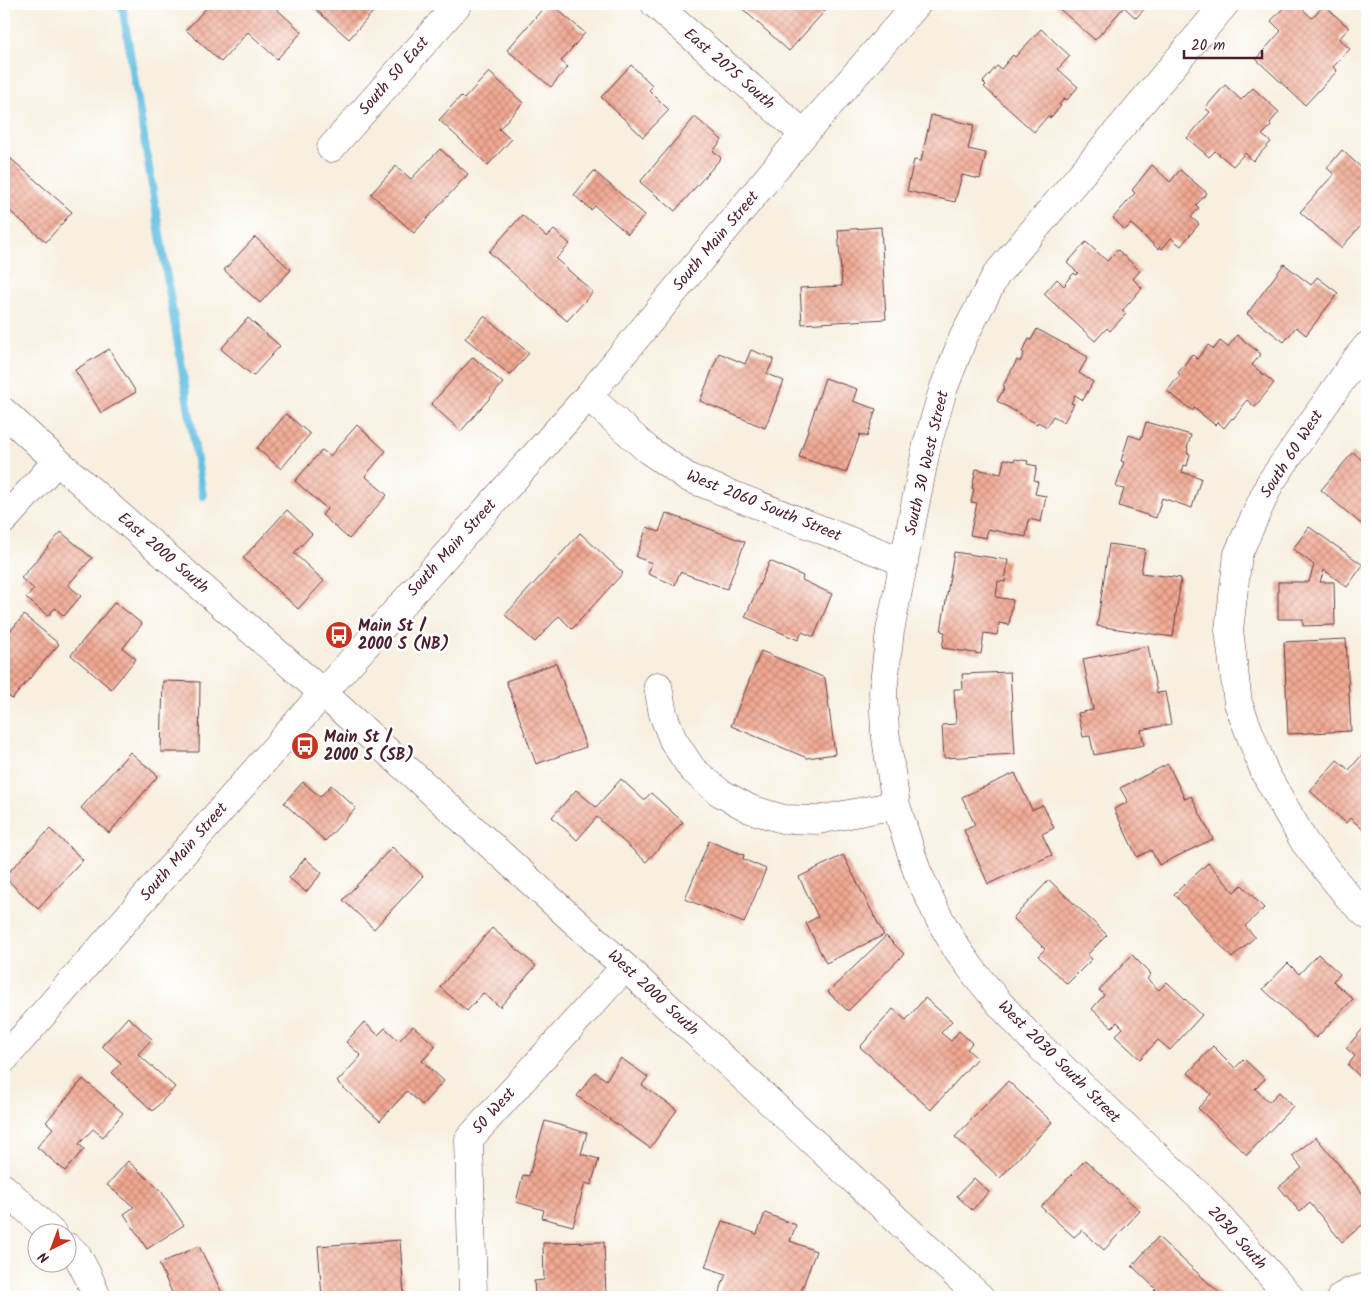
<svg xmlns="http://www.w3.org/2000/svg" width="1371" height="1301" viewBox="0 0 1371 1301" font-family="Kalam,sans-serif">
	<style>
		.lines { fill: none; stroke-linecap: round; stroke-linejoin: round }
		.stream { stroke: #65c0e2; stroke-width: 8 }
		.building { fill: url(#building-cross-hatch) }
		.minor-casing { stroke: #643e46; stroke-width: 29 }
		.minor { stroke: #fff; stroke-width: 28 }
		.labels { text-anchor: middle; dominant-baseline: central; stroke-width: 5; stroke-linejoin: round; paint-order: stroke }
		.street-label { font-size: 16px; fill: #4a1f2b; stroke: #fff }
		.poi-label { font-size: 16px; font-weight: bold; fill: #4a1f2b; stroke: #fff; text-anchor: start }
	</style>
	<defs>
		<pattern id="building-cross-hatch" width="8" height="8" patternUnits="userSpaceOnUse" patternTransform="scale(1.25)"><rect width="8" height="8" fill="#f1a993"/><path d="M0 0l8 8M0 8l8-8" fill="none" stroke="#c58978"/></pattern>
	</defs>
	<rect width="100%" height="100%" fill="#fff"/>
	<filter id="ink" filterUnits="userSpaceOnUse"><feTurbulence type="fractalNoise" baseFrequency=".02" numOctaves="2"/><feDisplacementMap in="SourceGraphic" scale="10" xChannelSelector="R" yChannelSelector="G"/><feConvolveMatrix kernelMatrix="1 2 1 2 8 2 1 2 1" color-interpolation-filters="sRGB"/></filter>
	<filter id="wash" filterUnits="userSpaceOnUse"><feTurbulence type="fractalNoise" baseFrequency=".0096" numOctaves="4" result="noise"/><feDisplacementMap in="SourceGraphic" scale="20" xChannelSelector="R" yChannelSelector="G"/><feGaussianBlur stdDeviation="1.12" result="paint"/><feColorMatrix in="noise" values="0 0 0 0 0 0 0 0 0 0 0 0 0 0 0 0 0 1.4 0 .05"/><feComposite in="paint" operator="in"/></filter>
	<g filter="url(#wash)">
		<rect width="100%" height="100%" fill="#f7efdf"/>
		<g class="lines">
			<!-- stream -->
			<path class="stream" d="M122 4 203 496"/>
		</g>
		<g id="blocks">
			<!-- building -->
			<path class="building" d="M210 4H271L302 32 277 59 248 32 221 62 186 30Z
				M318 4H380L349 39 314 8Z
				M547 4H551L585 33 561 61 568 67 551 87 507 50Z
				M737 4H831L789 51Z
				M1054 4H1149L1136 18 1124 7 1095 40Z
				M1287 4H1297L1312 18 1324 5 1349 28 1339 39 1350 49 1333 67 1337 71 1305 105 1256 59 1281 31 1271 21Z
				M1041 29 1070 56 1058 69 1078 87 1067 100 1065 98 1059 105 1061 106 1050 118 1048 116 1034 132 984 87 986 85 983 82 997 66 1001 69 1013 55 1015 57Z
				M631 65 653 86 649 90 669 110 643 137 601 97Z
				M489 72 523 103 499 129 511 140 488 165 439 120 461 96 464 99Z
				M1225 85 1241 100 1253 88 1279 112 1270 123 1271 126 1262 135 1271 142 1253 161 1245 153 1233 166 1215 151 1209 157 1187 138 1210 112 1205 108Z
				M931 115 974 125 968 149 986 153 980 179 962 175 955 202 907 191 914 160 921 161Z
				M695 117 722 140 713 151 721 158 675 211 640 182Z
				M440 149 468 174 414 233 371 194 396 166 411 179Z
				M1342 150 1367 173V219L1341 248 1300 212 1334 174 1327 168Z
				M10 158 72 212 46 242 4 206V165Z
				M1152 165 1170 182 1180 170 1207 193 1196 205 1199 208 1191 217 1199 224 1181 246 1171 238 1162 249 1160 247 1158 249 1131 224 1125 230 1113 218 1135 193 1132 190Z
				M594 171 645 215 628 234 595 206 591 210 574 195Z
				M522 215 547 237 554 230 570 244 556 259 593 292 567 321 489 252Z
				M881 227 886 319 802 324 800 288 842 286 838 230Z
				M255 237 291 270 260 303 224 270Z
				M1086 242 1107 261 1118 250 1140 271 1133 279 1142 288 1122 311 1126 314 1110 331 1107 328 1095 341 1044 294 1057 279 1064 286 1066 284 1065 283 1074 273 1076 275 1078 273 1067 263Z
				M1284 264 1311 285 1317 277 1338 293 1306 335 1296 327 1284 342 1247 314Z
				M484 316 529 353 510 375 465 338Z
				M248 318 280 346 253 376 221 349Z
				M1037 329 1088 357 1079 373 1093 382 1083 400 1075 395 1071 403 1074 404 1064 422 1053 416 1047 427 1038 422 1037 424 997 401 1005 387 1003 386 1017 360 1020 362 1024 353 1022 352 1029 339 1031 340Z
				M1237 335 1261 354 1252 365 1274 383 1255 407 1247 400 1241 407 1242 408 1233 419 1232 418 1224 428 1218 422 1215 425 1194 408 1193 411 1167 391 1180 375 1178 373 1192 354 1197 359 1208 345 1214 349 1220 341 1228 347Z
				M109 349 136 392 101 413 75 370Z
				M751 350 774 359 767 374 784 381 765 428 700 401 719 353 745 364Z
				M473 357 503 383 461 431 431 404Z
				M825 378 857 389 853 401 876 409 867 437 860 434 846 473 799 457Z
				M286 414 310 434 281 469 257 448Z
				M1146 422 1191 435 1187 448H1188L1187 453 1190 454 1187 466 1184 465 1182 472 1201 478 1192 508 1162 498 1156 518 1119 506 1124 489 1116 487 1124 462 1121 461 1129 435 1141 439Z
				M357 425 386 451 365 476 387 495 349 539 322 515 327 509 295 481 322 450 330 456Z
				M1353 452 1367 465V529L1321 490Z
				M1004 459 1014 461 1015 459 1028 461 1027 464 1037 466 1034 480 1038 482 1035 494 1046 496 1041 522 1029 519 1026 537 988 529 986 538 970 535 977 503 971 502 974 489 972 488 976 469 1001 474Z
				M287 510 312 534 294 553 324 581 298 609 243 558Z
				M666 513 745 542 727 589 680 572 675 585 648 574 652 563 636 557 647 527 659 532Z
				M1309 527 1363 565 1347 587 1324 570 1320 582H1334L1335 625 1303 626V619H1278V582H1309L1314 565 1293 549Z
				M61 532 92 558 68 585 81 596 64 616 55 608 48 616 26 598 34 589 21 578Z
				M580 533 623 573 572 629 559 616 535 642 505 615Z
				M1109 544 1145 549 1141 573 1181 578 1173 637 1097 626Z
				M954 552 1008 560 1005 582 998 581 996 597 1013 600 1009 625 999 623 997 635 984 633 981 654 942 648 945 632 941 631Z
				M770 561 803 576 802 580 832 594 814 637 802 632 798 640 745 617Z
				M115 602 142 624 123 648 136 659 111 689 71 655Z
				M24 615 59 644 12 699 4 692V633L6 636Z
				M1346 639 1351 731 1288 734 1284 642Z
				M1148 646 1157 693 1165 692 1171 724 1141 730 1144 745 1094 755 1090 736 1083 737 1078 713 1093 710 1083 659Z
				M761 651 825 678 835 754 807 758 731 726Z
				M556 663 586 747 536 764 506 681Z
				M1010 672 1015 754 944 758 942 725 956 724 954 689H963L962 674Z
				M163 681 200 682 199 752H161Z
				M1367 749V833L1350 818 1346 823 1310 791 1337 760 1349 770Z
				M130 752 158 776 109 833 81 808Z
				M1168 764 1185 799 1191 796 1213 839 1159 865 1151 850 1137 857 1114 809 1128 802 1120 788Z
				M1015 773 1032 810 1043 805 1054 828 1042 834 1052 855 988 884 964 830 975 825 962 797Z
				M621 779 644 800 651 793 683 822 646 862 597 817 577 840 552 817 576 790 596 807Z
				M303 782 320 797 331 785 356 808 325 841 284 803Z
				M50 829 83 860 38 909 4 877Z
				M709 841 744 855 743 859 766 869 744 923 685 899Z
				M392 847 423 876 374 929 343 900Z
				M843 855 884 935 826 963 806 923 818 917 799 877Z
				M305 858 322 873 306 892 289 878Z
				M1208 863 1234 892 1242 885 1264 908 1245 926 1255 937 1232 958 1174 894Z
				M1049 880 1107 935 1087 955 1092 959 1067 984 1038 956 1045 949 1013 918Z
				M492 928 536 966 500 1007 483 993 467 1011 440 987Z
				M886 936 904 954 848 1011 828 992Z
				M1318 954 1340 974 1333 981 1353 999 1316 1038 1263 989 1288 963 1299 974Z
				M1132 955 1151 974 1147 979 1159 990 1167 982 1202 1015 1170 1050 1158 1040 1140 1059 1115 1036 1123 1028 1117 1022 1112 1027 1092 1009 1104 995 1099 990Z
				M925 998 952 1021 941 1033 951 1041 959 1031 972 1043 967 1049 977 1058 931 1110 860 1047 893 1009 906 1020Z
				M128 1017 152 1039 138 1054 175 1087 153 1111 112 1073 121 1063 102 1046Z
				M364 1022 378 1035 385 1028 399 1041 413 1026 436 1046 422 1061 444 1081 422 1105 407 1091 380 1121 337 1082 361 1056 346 1042Z
				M1367 1024V1083L1348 1065 1355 1056 1346 1048Z
				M1213 1046 1235 1068 1244 1059 1265 1079 1255 1089 1269 1102 1279 1092 1293 1106 1247 1155 1198 1108 1211 1094 1188 1073Z
				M621 1058 648 1077 642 1085 677 1110 650 1148 577 1096 595 1072 606 1080Z
				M83 1079 123 1113 103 1137 93 1129 79 1144 84 1149 65 1171 37 1147 53 1128 46 1122Z
				M1008 1081 1052 1122 1000 1178 955 1137Z
				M545 1121 587 1133 581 1154 599 1159 591 1185 585 1183 573 1226 542 1218 544 1210 516 1202 523 1175 529 1176Z
				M1316 1137 1367 1199V1221L1342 1242 1310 1203 1300 1212 1279 1187 1302 1168 1292 1156Z
				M1085 1160 1140 1211 1104 1250 1082 1230 1074 1237 1041 1207Z
				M128 1161 161 1191 184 1225 147 1249 124 1214 134 1207 107 1185Z
				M974 1178 989 1192 972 1210 957 1196Z
				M765 1213 796 1225 790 1241 816 1251 799 1297H722L718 1296 726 1274 705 1267 722 1221 757 1234Z
				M1158 1237 1224 1297H1148L1156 1289 1132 1266Z
				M400 1240 404 1297H322L318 1246Z
				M604 1242 606 1297H535L534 1281 544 1280 543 1243Z
				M199 1246 224 1297H174L159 1264Z
				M4 1280 7 1284 6 1297H4Z"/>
		</g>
	</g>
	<g filter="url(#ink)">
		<use href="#blocks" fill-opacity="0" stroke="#643e46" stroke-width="1"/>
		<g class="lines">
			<!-- minor casing -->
			<g class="minor-casing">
				<path id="minor" d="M655 4 804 134
					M1225 4 996 275 963 338 943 390 927 445 890 631 883 692 885 731 896 805 917 871 938 916 955 946 976 975 1000 1004 1034 1041 1204 1200 1290 1297
					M331 148 458 4
					M1367 346 1357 358 1270 483 1238 554 1229 630 1238 703 1265 773 1305 843 1350 899 1367 915
					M588 396 648 450 689 478 904 562
					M4 412 57 461 323 693 625 967 980 1297
					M4 520 57 461
					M658 686 663 714 673 740 692 769 719 792 750 809 783 819 818 820 896 805
					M4 1059 323 693 588 396 804 134 917 4
					M4 1188 53 1234
					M68 1247 77 1255 88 1276 97 1297
					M473 1297 469 1139 625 967
					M1341 1297 1350 1292 1367 1287"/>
			</g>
			<!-- minor -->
			<use href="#minor" class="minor"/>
		</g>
	</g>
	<!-- icons -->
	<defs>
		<g id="bus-disc" transform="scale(1.4375)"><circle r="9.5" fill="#c8321e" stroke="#fff"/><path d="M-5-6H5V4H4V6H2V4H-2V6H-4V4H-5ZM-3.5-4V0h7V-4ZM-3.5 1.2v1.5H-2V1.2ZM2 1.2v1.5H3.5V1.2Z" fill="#fff"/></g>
	</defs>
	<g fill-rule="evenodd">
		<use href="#bus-disc" x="339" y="635"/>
		<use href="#bus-disc" x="305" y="746"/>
	</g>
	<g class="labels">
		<!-- street labels -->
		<g class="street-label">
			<text transform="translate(729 69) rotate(41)">East 2075 South</text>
			<text transform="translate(394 76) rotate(-49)">South 50 East</text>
			<text transform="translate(716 241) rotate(-50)">South Main Street</text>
			<text transform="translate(1292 454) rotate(-57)">South 60 West</text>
			<text transform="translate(927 463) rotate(-77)">South 30 West Street</text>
			<text transform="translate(764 506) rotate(22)">West 2060 South Street</text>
			<text transform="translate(452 548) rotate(-48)">South Main Street</text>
			<text transform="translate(163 553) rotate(41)">East 2000 South</text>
			<text transform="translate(184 852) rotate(-49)">South Main Street</text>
			<text transform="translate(653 993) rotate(43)">West 2000 South</text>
			<text transform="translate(1059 1062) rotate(45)">West 2030 South Street</text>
			<text transform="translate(494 1111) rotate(-48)">50 West</text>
			<text transform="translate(1237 1238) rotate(48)">2030 South</text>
		</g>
		<!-- poi labels -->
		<g class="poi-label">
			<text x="358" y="626">Main St /<tspan x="358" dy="18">2000 S (NB)</tspan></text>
			<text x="324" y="737">Main St /<tspan x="324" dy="18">2000 S (SB)</tspan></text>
		</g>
	</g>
	<!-- margin -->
	<rect width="1371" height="1301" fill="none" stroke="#fff" stroke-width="20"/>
	<!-- north arrow -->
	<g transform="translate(52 1248) rotate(222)"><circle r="24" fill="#ffffff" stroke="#b7a5aa"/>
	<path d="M0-4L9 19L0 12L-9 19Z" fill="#c8321e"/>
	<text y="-8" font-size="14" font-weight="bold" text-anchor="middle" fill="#4a1f2b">N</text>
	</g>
	<!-- scale -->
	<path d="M1184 50v8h78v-8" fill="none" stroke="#4a1f2b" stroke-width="2.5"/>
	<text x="1191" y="50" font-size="15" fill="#4a1f2b" stroke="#ffffff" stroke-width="4" paint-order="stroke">20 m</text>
</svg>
